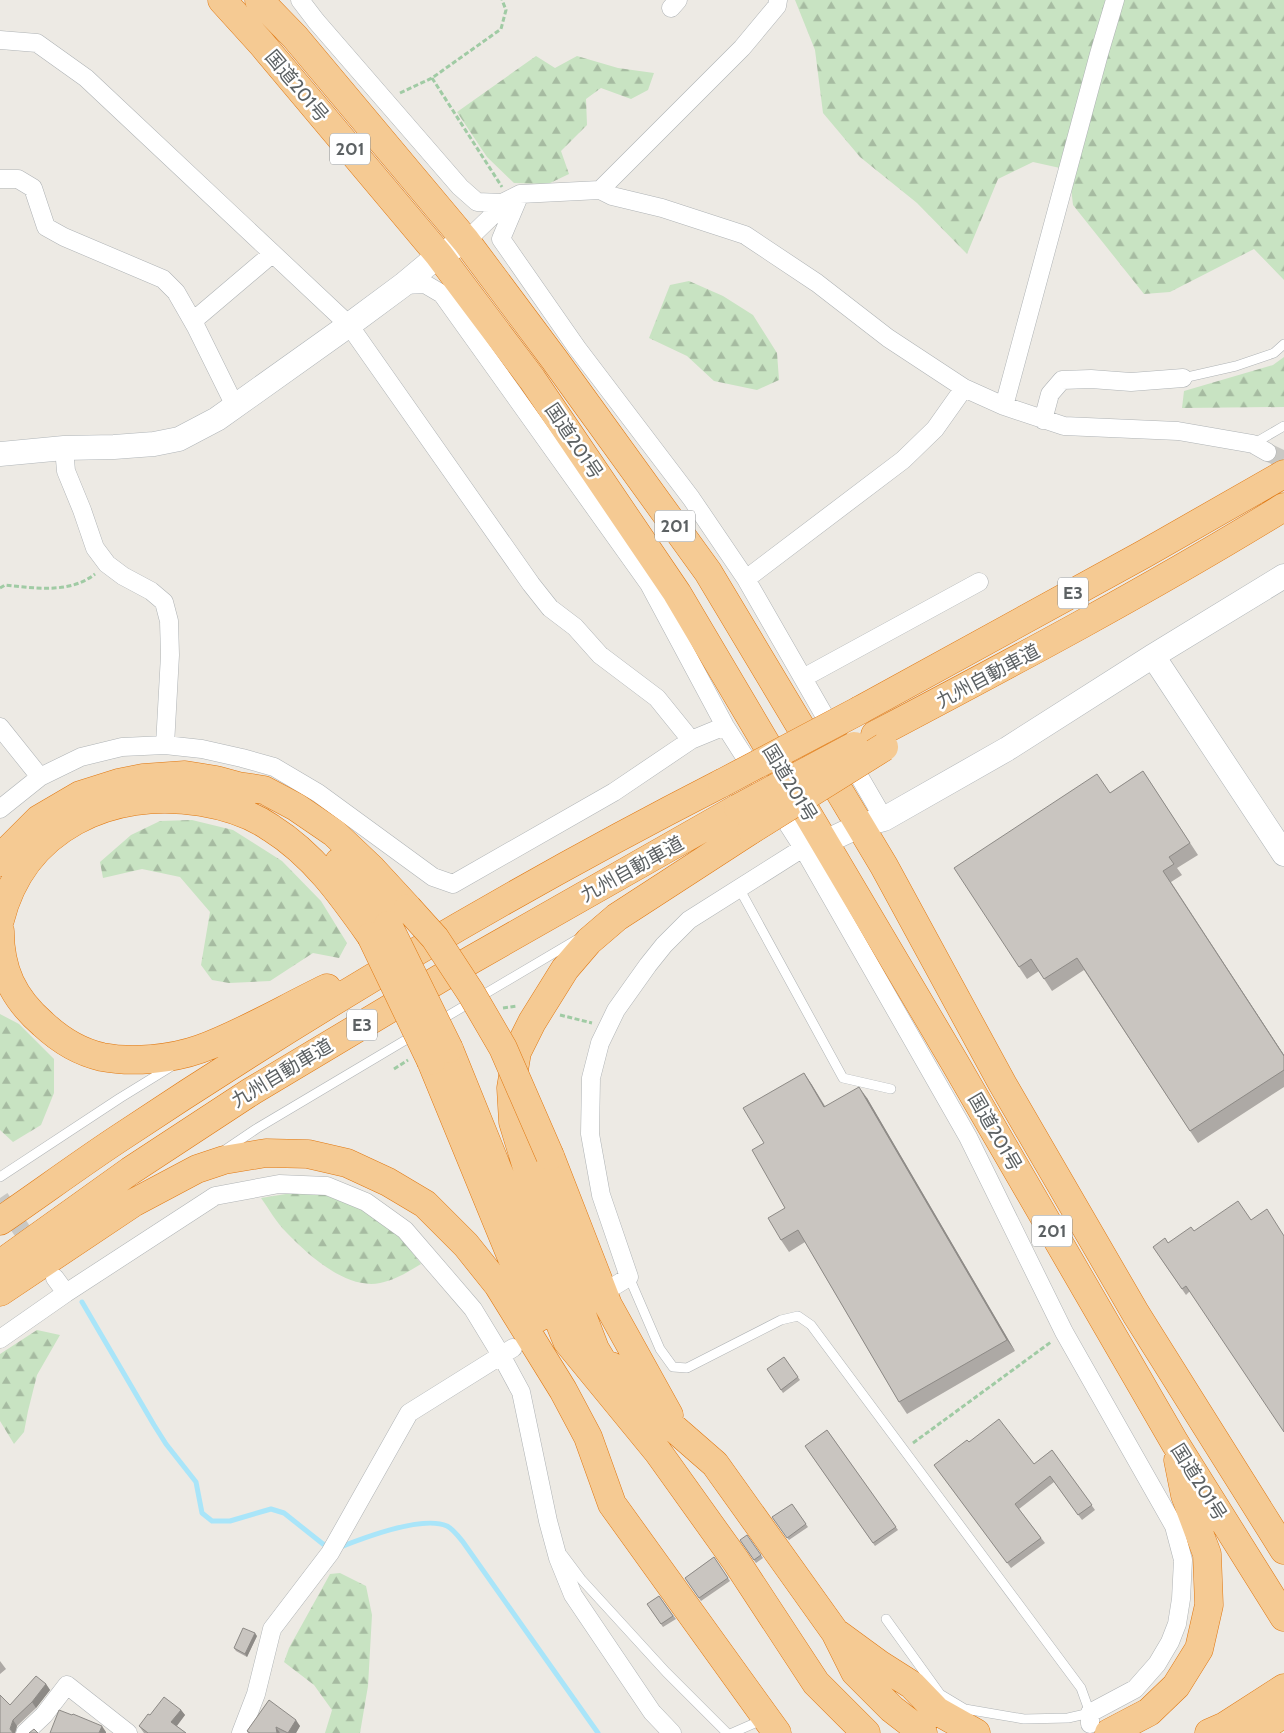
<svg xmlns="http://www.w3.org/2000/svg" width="1284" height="1733" viewBox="0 0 1284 1733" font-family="Cabin,'Noto Sans JP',sans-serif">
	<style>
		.forest { fill: url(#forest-firs) }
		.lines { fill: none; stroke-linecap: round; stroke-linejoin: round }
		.stream { stroke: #a9e5f9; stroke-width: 5 }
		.street-tunnel { stroke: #c9c8c4; stroke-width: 18; stroke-dasharray: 18 9; stroke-linecap: butt }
		.lane-casing { stroke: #afb3b5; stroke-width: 10 }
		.street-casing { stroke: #afb3b5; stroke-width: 19 }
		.secondary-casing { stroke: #b0b5b8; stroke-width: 25 }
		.highway-casing { stroke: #e07811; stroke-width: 29 }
		.path { stroke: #a0cba4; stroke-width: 3; stroke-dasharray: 5 2.5; stroke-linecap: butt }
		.lane { stroke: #fff; stroke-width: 9 }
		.street { stroke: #fff; stroke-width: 18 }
		.secondary { stroke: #fff; stroke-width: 24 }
		.highway { stroke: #f5ca93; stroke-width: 28 }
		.highway-bridge-casing { stroke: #e07811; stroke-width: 29; stroke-linecap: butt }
		.highway-bridge { stroke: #f5ca93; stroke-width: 28 }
		.wall { fill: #ada9a5 }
		.shaded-wall { fill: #8d8a86 }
		.building { fill: #c9c5c0; stroke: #8d8a86 }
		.labels { text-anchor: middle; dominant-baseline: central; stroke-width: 5; stroke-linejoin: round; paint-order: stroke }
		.shield { fill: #fff; stroke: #8d9092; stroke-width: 1 }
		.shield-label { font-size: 18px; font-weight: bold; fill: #5c6163 }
		.street-label { font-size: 19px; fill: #5c6163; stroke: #fff }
	</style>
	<defs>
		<pattern id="forest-firs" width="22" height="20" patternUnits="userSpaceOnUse" patternTransform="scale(1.25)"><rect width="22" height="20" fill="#c8e3c2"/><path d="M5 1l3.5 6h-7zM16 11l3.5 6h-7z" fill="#a6bba1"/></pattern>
	</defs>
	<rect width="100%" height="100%" fill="#edeae4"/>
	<!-- forest -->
	<path class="forest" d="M795 0H1284V280L1254 249 1170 292 1144 294 1073 205 1069 170 1033 162 998 179 967 254 917 203 860 157 823 113 815 50Z
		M536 56 555 68 577 56 618 68 654 73 648 90 631 99 601 88 586 99 587 125 561 151 569 174 548 184 514 183 487 157 457 112Z
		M689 281 723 296 753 315 777 353 779 380 757 390 714 381 687 356 649 338 670 285Z
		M1284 357V407L1182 408 1184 391 1273 365Z
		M192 820 233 830 282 861 321 901 347 943 339 958 313 953 270 981 229 983 212 980 201 965 210 912 180 877 142 869 103 878 100 862 131 835 160 821Z
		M0 1014 19 1024 54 1059V1093L41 1125 13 1142 0 1130Z
		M292 1193 325 1195 367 1211 401 1238 421 1264C408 1272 395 1280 380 1283 346 1290 307 1254 286 1232 276 1222 269 1209 261 1198Z
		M37 1330 60 1335 37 1375 28 1411 24 1432 14 1444 0 1421V1354Z
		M340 1573 366 1586 372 1615 368 1686 360 1733H325L332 1710 314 1685 284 1662 289 1648 330 1574Z"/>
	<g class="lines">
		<!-- stream -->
		<path class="stream" d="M82 1302 154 1425 166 1444 196 1482 202 1513 212 1521H230L271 1509 284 1513 323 1544 330 1546
			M338 1548C363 1538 422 1515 447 1526 453 1529 459 1537 463 1542L598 1733"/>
		<!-- street-tunnel -->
		<path class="street-tunnel" d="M1267 452 1284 460
			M0 1198 36 1251"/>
		<!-- lane casing -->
		<g class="lane-casing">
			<path id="lane" d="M1183 378 1236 366 1274 353 1284 344
				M1253 444 1284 426
				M739 888 843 1078 891 1089
				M439 1021 576 940
				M225 1150 256 1129 414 1035
				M0 1177 120 1098 172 1066
				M629 1277 660 1349 673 1367 687 1368 781 1320 798 1316 811 1325 1081 1688 1090 1713 1068 1718 1024 1719 965 1709 940 1694 886 1619
				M563 1555 581 1579 666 1672 727 1733
				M732 1733 764 1719"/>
		</g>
		<!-- street casing -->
		<g class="street-casing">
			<path id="street" d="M300 0 316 21 460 187 477 202 502 203
				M671 8 678 0
				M0 40 37 43 86 78 349 325 531 584 550 608 575 627 600 655 657 698 691 740
				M0 179H18L33 188 46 227 64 237 163 279 176 292 196 327 235 406
				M600 190 742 48 777 6 778 0
				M520 194 501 239 577 348 691 498 746 579 835 734
				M466 241 493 215 502 203 520 194 600 190 612 196 662 208 745 235 817 283 888 338 964 388 1004 406 1064 426 1178 431 1253 444 1267 452
				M403 285 425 284 442 294 649 584 725 726 803 848 968 1137 1064 1332 1174 1526 1183 1560 1181 1599 1177 1624 1170 1642 1157 1664 1135 1689 1090 1713V1724
				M193 321 272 254
				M1004 406 1099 54 1115 0
				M1043 420 1050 394 1062 380 1091 379 1131 382 1183 378
				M64 448 66 471 82 510 95 548 107 564 123 576 151 591 164 602 169 621 170 655 165 745
				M746 579 903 460 935 429 964 388
				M803 678 979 582
				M0 727 40 777
				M848 757 884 819
				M0 809 40 777 81 757 122 747 165 745 202 749 242 758 274 767 318 793 433 877 453 884 614 792 691 740 725 726
				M55 1278 66 1293
				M616 1285 629 1277 601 1195 590 1134 591 1078 600 1043 616 1010 648 965 664 945 689 920 803 848
				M0 1339 66 1293 215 1196 279 1184 327 1186 366 1202 405 1230 473 1309 501 1355 521 1392 548 1521 558 1558 573 1595 652 1712 672 1733
				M25 1733 44 1715 67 1685 128 1733
				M241 1733 256 1694 272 1629 330 1553 409 1413 513 1348"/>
		</g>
		<!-- secondary casing -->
		<g class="secondary-casing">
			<path id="secondary" d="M0 454 64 448 114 447 154 444 179 439 217 419 349 325 403 285 439 255 466 241
				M1153 656 1284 854
				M803 848 825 842 859 826 884 819 1007 749 1153 656 1284 576"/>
		</g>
		<!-- highway casing -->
		<g class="highway-casing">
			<path id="highway" d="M222 0 261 43 439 255 532 379 677 593 955 1063 1175 1443 1284 1617
				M259 0 295 37 466 241 554 359 708 572 884 866 1002 1083 1136 1314 1284 1550
				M860 710 1144 554 1284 474
				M875 735C1013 662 1151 589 1284 507
				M0 862 10 848 39 819 80 795 118 783 143 778 185 775 216 780 238 786 264 790 296 807 334 833 372 869 408 908
				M339 862 360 882 388 925
				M0 920C23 828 111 787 201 802 225 806 251 814 271 828 314 855 342 895 371 936
				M0 931C0 970 13 998 43 1024 59 1039 80 1052 102 1057 132 1063 172 1059 200 1049 244 1033 285 1008 327 988
				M449 1049 567 1341 658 1452 736 1561 816 1683 866 1733
				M431 1061 511 1256 538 1318
				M550 1156 608 1305 669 1415
				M0 1221C38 1195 76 1167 115 1141 310 1011 513 890 722 783
				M0 1264 130 1171 252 1091 471 960 738 808
				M0 1292 133 1203 197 1169 224 1160 266 1153 308 1154 347 1163 388 1182 425 1204 466 1245 498 1285 563 1390 588 1437 612 1504 777 1733
				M611 1366 637 1396 715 1464 835 1632 855 1672 892 1709 923 1733
				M610 1374 595 1349 531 1181 513 1122 511 1088 517 1052 532 1022 565 969 589 941 617 917 751 830
				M838 1634 879 1664 912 1685 937 1711 976 1733
				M1109 1733 1149 1712 1176 1686 1199 1649 1209 1605 1207 1554 1185 1495 1178 1460
				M1209 1733 1225 1726 1284 1688
				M1255 1733 1284 1713"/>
		</g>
		<!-- path -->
		<path class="path" d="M432 78 502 187
			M400 93 432 78 501 29 506 10 502 0
			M0 588 5 585C35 588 70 594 95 574
			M503 1008 517 1006
			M560 1015 592 1023
			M394 1069 408 1060
			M913 1443 1051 1342"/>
		<!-- lane -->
		<use href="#lane" class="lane"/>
		<!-- street -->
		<use href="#street" class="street"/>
		<!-- secondary -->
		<use href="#secondary" class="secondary"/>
		<!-- highway -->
		<use href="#highway" class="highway"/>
		<!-- highway-bridge casing -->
		<g class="highway-bridge-casing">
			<path id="highway-bridge" d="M722 783 860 710
				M738 808 854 746
				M751 830 884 747
				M408 908 435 938 471 993 503 1048 550 1156
				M388 925 449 1049
				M371 936 431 1061"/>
		</g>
		<!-- highway-bridge -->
		<use href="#highway-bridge" class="highway-bridge"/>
	</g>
	<!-- wall -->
	<path class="wall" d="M1143 771 1198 855 1177 868 1182 875 1171 882 1284 1055V1087L1198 1143 1084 970 1052 991 1039 971 1027 979 1019 967 1110 793Z
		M804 1073 812 1085 825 1106 867 1098 1015 1351 907 1414 899 1402 805 1242 789 1252 781 1240 785 1208 764 1143Z
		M1251 1220 1190 1291 1186 1295 1153 1247 1168 1243 1194 1231Z
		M784 1357 800 1380 783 1393 767 1369Z
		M827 1430 898 1530 875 1546 805 1446Z
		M969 1442 1034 1464 1052 1450 1095 1510 1082 1520 1054 1482 1019 1509 1045 1543 1011 1568 934 1465Z
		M792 1504 808 1527 789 1540 772 1517Z
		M740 1540 761 1555 763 1558 756 1563Z
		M714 1557 730 1581 701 1601 685 1578Z
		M659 1596 676 1619 663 1627 647 1604Z
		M257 1636 247 1657 236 1651 234 1648Z
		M0 1661 6 1669 0 1674Z
		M46 1684 50 1690 36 1708 17 1726 15 1733 10 1705Z
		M269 1700 300 1726 296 1733H248L247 1731Z
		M181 1710 185 1715 177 1726 186 1733H144L139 1726 150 1715Z"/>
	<!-- shaded-wall -->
	<path class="shaded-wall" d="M1163 871 1284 1055V1056Z
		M804 1073 812 1085 832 1119 824 1107Z
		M859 1087 867 1098 1015 1351 1007 1340Z
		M255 1633 257 1636 247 1657 245 1654Z
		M46 1684 50 1690 36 1708 32 1702Z
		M181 1710 185 1715 175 1728 171 1722Z
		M13 1720 17 1726 15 1733H13L10 1729Z
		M296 1720 300 1726 296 1733H288Z
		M102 1726 106 1732V1733H99Z
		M276 1727 280 1733H277Z"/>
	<!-- building -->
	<path class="building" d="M1143 771 1190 843 1169 857 1174 864 1163 871 1284 1056V1070L1190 1131 1077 958 1044 979 1031 959 1019 967 954 868 1097 774 1110 793Z
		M804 1073 824 1107 859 1087 1007 1340 899 1402 798 1230 781 1240 768 1218 785 1208 752 1150 764 1143 743 1108Z
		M1238 1201 1251 1220 1267 1209 1284 1236V1432L1186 1286 1182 1289 1153 1247 1165 1238 1168 1243 1191 1227 1194 1231Z
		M784 1357 798 1377 781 1390 767 1369Z
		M999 1419 1034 1464 1052 1450 1092 1505 1078 1515 1050 1476 1015 1504 1041 1538 1007 1563 934 1465 967 1440 969 1442Z
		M827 1430 896 1527 873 1543 805 1446Z
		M792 1504 806 1524 787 1538 772 1517Z
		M747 1535 761 1555 754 1560 740 1540Z
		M714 1557 728 1578 699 1598 685 1578Z
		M659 1596 673 1616 661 1624 647 1604Z
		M243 1628 255 1633 245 1654 234 1648Z
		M36 1676 46 1684 32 1702 13 1720 10 1729 13 1733H0V1695L10 1705Z
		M164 1697 181 1710 171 1722 186 1733H148L139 1726 148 1714 150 1715Z
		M269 1700 296 1720 288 1733 276 1727 277 1733H250L247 1731Z
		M59 1710 72 1715 73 1714 102 1726 99 1733H50Z
		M34 1729 38 1733H29Z"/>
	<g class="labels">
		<!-- shield labels -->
		<g class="shield">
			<rect x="330" y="133.5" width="40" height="31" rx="4"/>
			<rect x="655" y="510.5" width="40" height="31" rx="4"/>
			<rect x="1058" y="577.5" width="30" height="31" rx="4"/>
			<rect x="347" y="1009.5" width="30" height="31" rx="4"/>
			<rect x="1032" y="1215.5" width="40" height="31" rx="4"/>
		</g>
		<g class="shield-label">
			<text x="350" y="149">201</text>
			<text x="675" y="526">201</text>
			<text x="1073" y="593">E3</text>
			<text x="362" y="1025">E3</text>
			<text x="1052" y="1231">201</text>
		</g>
		<!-- street labels -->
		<g class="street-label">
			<text transform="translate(297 86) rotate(50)">国道201号</text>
			<text transform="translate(574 441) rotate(56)">国道201号</text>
			<text transform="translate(988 676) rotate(-28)">九州自動車道</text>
			<text transform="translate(790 783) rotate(59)">国道201号</text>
			<text transform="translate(632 869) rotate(-29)">九州自動車道</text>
			<text transform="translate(282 1073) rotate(-31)">九州自動車道</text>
			<text transform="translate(995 1132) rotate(60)">国道201号</text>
			<text transform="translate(1199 1482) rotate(58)">国道201号</text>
		</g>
	</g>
</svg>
